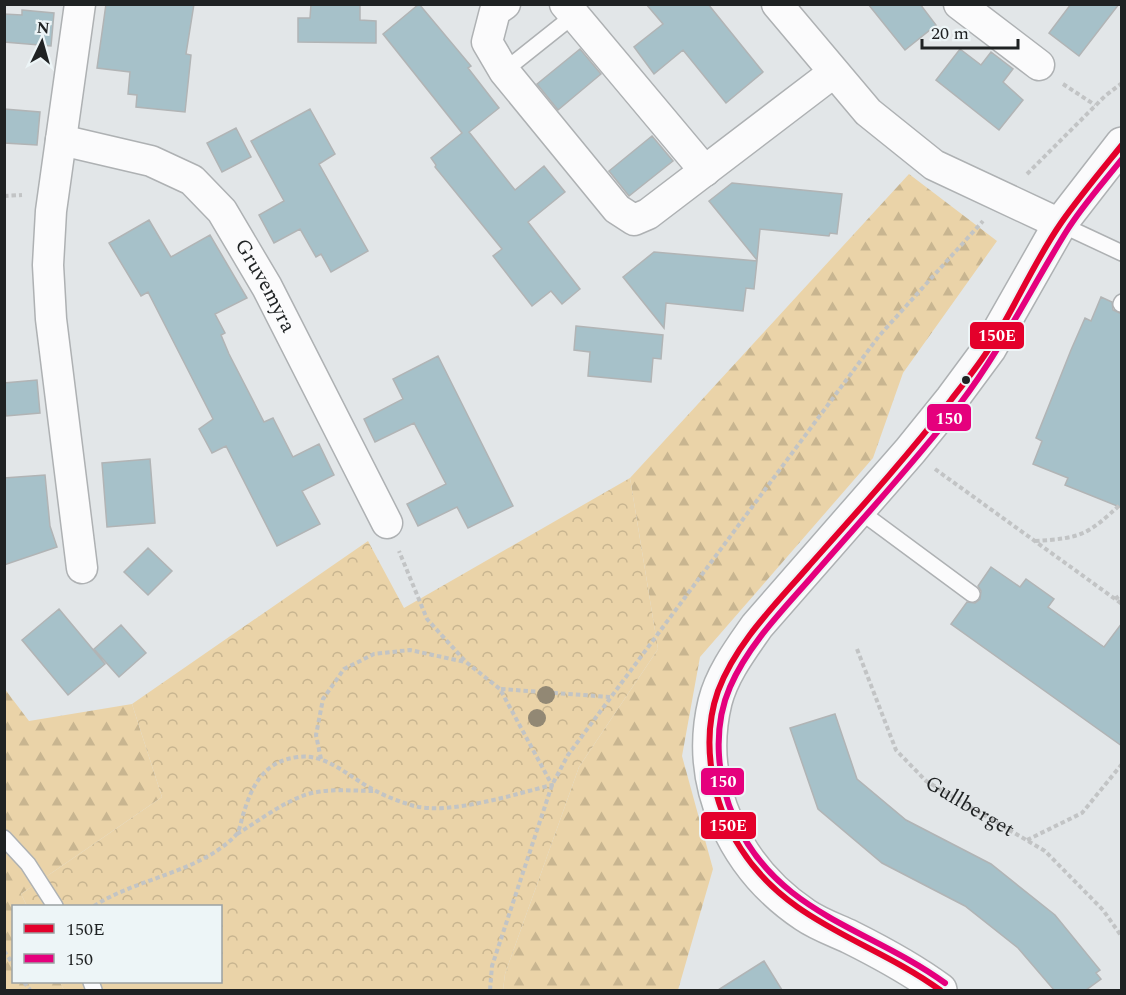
<svg xmlns="http://www.w3.org/2000/svg" width="1126" height="995" viewBox="0 0 1126 995" font-family="Spectral,serif">
	<style>
		.forest { fill: url(#forest-firs) }
		.park { fill: url(#park-crowns) }
		.building { fill: #a6c1c9; stroke: #b1b4b5; stroke-width: 1.5 }
		.lines { fill: none; stroke-linecap: round; stroke-linejoin: round }
		.service-casing { stroke: #aeb1b3; stroke-width: 18 }
		.minor-casing { stroke: #aeb1b3; stroke-width: 33 }
		.tertiary-casing { stroke: #aeb1b3; stroke-width: 36 }
		.path { stroke: #c2c4c5; stroke-width: 4; stroke-dasharray: 4.5 3; stroke-linecap: butt }
		.service { stroke: #fbfbfc; stroke-width: 15 }
		.minor { stroke: #fbfbfc; stroke-width: 30 }
		.tertiary { stroke: #fbfbfc; stroke-width: 33 }
		.bus-1-casing { stroke: #edf5f7; stroke-width: 10 }
		.bus-2-casing { stroke: #edf5f7; stroke-width: 10 }
		.bus-1 { stroke: #e4002b; stroke-width: 6 }
		.bus-2 { stroke: #e5007d; stroke-width: 6 }
		.tree { fill: #928874 }
		.bus-dot { fill: #1f2223; stroke: #edf5f7; stroke-width: 2 }
		.labels { text-anchor: middle; dominant-baseline: central; stroke-width: 4.5; stroke-linejoin: round; paint-order: stroke }
		.street-label { font-size: 21px; fill: #1f2223; stroke: #edf5f7 }
		.line-badge { stroke: #edf5f7; stroke-width: 2 }
		.badge-label { font-size: 16px; text-anchor: middle; font-weight: bold; fill: #fff }
	</style>
	<defs>
		<pattern id="forest-firs" width="22" height="20" patternUnits="userSpaceOnUse" patternTransform="scale(1.5)"><rect width="22" height="20" fill="#ead3a8"/><path d="M5 1l3.5 6h-7zM16 11l3.5 6h-7z" fill="#c8b590"/></pattern>
		<pattern id="park-crowns" width="20" height="18" patternUnits="userSpaceOnUse" patternTransform="scale(1.5)"><rect width="20" height="18" fill="#ead3a8"/><path d="M2 6a3 3 0 1 1 6 0M12 15a3 3 0 1 1 6 0" fill="none" stroke="#c8b590"/></pattern>
	</defs>
	<rect width="100%" height="100%" fill="#e2e6e8"/>
	<!-- forest -->
	<path class="forest" d="M909 174 997 241 903 373 873 458 700 657 682 756 713 869 678 990H503L505 974 579 767 658 649 630 478Z
		M4 688 29 721 132 704 162 797 21 894 27 906H14V982H60L64 990H5Z"/>
	<!-- park -->
	<path class="park" d="M630 478 658 649 579 767 505 974 503 990H64L60 982H220V906H27L21 894 162 797 132 704 368 541 404 608Z"/>
	<!-- building -->
	<path class="building" d="M106 4H194L186 54 191 55 185 112 136 107 137 95 128 94 130 72 97 68Z
		M311 4H360V20L376 21V43L298 42V18H310Z
		M419 4 471 66 468 68 499 108 469 132 515 190 544 166 565 192 528 222 580 289 562 304 551 291 532 306 493 256 502 249 435 167 436 165 431 158 462 133 383 34Z
		M646 4H708L763 72 726 103 683 50 654 74 634 47 663 24Z
		M868 4H920L936 25 905 50Z
		M1071 4H1119L1079 56 1049 33Z
		M22 10 54 13 51 46 4 42V14L22 15Z
		M580 49 601 74 558 110 537 84Z
		M960 49 981 65 991 52 1013 69 1003 82 1023 100 999 130 936 80Z
		M4 109 40 112 37 145 4 143Z
		M310 109 335 154 319 164 368 251 331 272 321 254 316 257 300 229 274 243 259 215 284 201 251 141Z
		M236 128 251 157 222 172 207 143Z
		M652 136 673 161 629 196 609 171Z
		M732 183 842 194 837 234 830 233 829 236 760 229 757 260 709 201Z
		M149 220 171 257 210 235 247 298 215 314 225 333 221 335 229 354 264 422 273 418 293 457 319 444 334 475 302 491 320 524 277 546 226 446 212 453 199 429 213 419 148 292 141 296 109 243Z
		M654 252 757 261 754 289 746 288 743 311 666 303 664 328 623 277Z
		M1101 297 1112 302 1113 310 1122 314V508L1065 485 1068 478 1033 464 1042 441 1036 438 1071 350 1085 318 1091 321Z
		M576 326 663 335 661 359 653 358 651 382 588 376 590 352 574 350Z
		M438 356 513 506 468 528 457 507 418 526 407 504 446 484 414 423 375 442 364 419 403 399 393 379Z
		M37 380 40 413 6 416 4 383Z
		M150 459 155 523 107 527 102 463Z
		M45 475 50 526 57 547 4 565V478Z
		M148 548 172 571 148 595 124 572Z
		M991 567 1020 587 1026 579 1054 599 1048 607 1104 647 1122 623V746L951 624 967 602 975 603 980 599 981 591 978 586Z
		M59 609 105 664 68 695 22 640Z
		M121 625 146 653 119 677 94 649Z
		M835 714 857 779 906 820 991 864 1055 915 1100 970 1096 973 1101 979 1086 990H1054L1018 948 965 906 882 863 818 809 790 728Z
		M764 961 782 990H718Z"/>
	<g class="lines">
		<!-- service casing -->
		<g class="service-casing">
			<path id="service" d="M504 71 573 16
				M1060 224 1122 253
				M1121 304 1122 302
				M857 509 972 594
				M4 838 28 864 55 906
				M91 982 94 990"/>
		</g>
		<!-- minor casing -->
		<g class="minor-casing">
			<g id="minor">
				<path d="M80 4 51 211 48 265 51 319 82 568"/>
				<path d="M505 4 495 11 487 42 504 71 617 209 634 220 648 214 833 73"/>
				<path d="M565 4 705 171"/>
				<path d="M777 4 868 112 934 165 1060 224"/>
				<path d="M959 4 1039 65"/>
				<path id="s2" d="M61 140 151 161 192 180 222 211 267 287 387 523"/>
			</g>
		</g>
		<!-- tertiary casing -->
		<g class="tertiary-casing">
			<path id="tertiary" d="M940 990C912 969 882 953 850 937 835 930 818 924 805 915 735 868 695 785 715 702 722 674 741 649 757 626L910 451 952 399 989 349 1060 224 1122 144"/>
		</g>
		<!-- path -->
		<g class="path">
			<path d="M1063 84 1095 105"/>
			<path d="M1027 174 1105 96 1122 83"/>
			<path d="M4 196 22 195"/>
			<path d="M935 469 1122 604"/>
			<path d="M1035 541C1083 538 1087 535 1122 503"/>
			<path d="M1115 599 1122 594"/>
			<path id="s1" d="M857 649 896 750 926 781 1045 851 1103 910 1122 937"/>
			<path d="M501 689 610 697"/>
			<path d="M321 759 316 735 323 699 344 669 374 654 410 650 465 662"/>
			<path d="M237 834C260 820 283 802 308 794 330 788 353 791 375 791"/>
			<path d="M1027 840 1082 813 1122 764"/>
			<path d="M94 906C135 879 200 872 235 836 240 831 241 821 243 815 252 785 264 761 298 757 327 753 351 779 376 791 387 797 401 802 414 806 451 815 515 794 552 785L500 689 466 662 427 619 399 551"/>
			<path d="M4 951 14 965"/>
			<path d="M24 982 30 990"/>
			<path d="M490 990 492 966 552 785 568 755 879 336 983 221"/>
		</g>
		<!-- service -->
		<use href="#service" class="service"/>
		<!-- minor -->
		<use href="#minor" class="minor"/>
		<!-- tertiary -->
		<use href="#tertiary" class="tertiary"/>
		<!-- bus-1 casing -->
		<g class="bus-1-casing">
			<path id="bus-1" d="M940 990C871 940 789 924 741 849 712 804 700 742 718 691 736 643 775 605 808 567 857 512 906 458 951 400 964 383 979 365 990 347 1015 307 1034 262 1061 223 1080 196 1101 171 1122 145"/>
		</g>
		<!-- bus-2 casing -->
		<g class="bus-2-casing">
			<path id="bus-2" d="M945 983C868 927 776 914 734 818 717 779 712 728 730 687 749 643 785 608 816 572 864 517 914 463 959 405 1001 350 1030 290 1066 232 1082 206 1103 183 1122 159"/>
		</g>
		<!-- bus-1 -->
		<use href="#bus-1" class="bus-1"/>
		<!-- bus-2 -->
		<use href="#bus-2" class="bus-2"/>
	</g>
	<!-- trees -->
	<g class="tree">
		<circle cx="546" cy="695" r="9"/>
		<circle cx="537" cy="718" r="9"/>
	</g>
	<!-- markers -->
	<circle class="bus-dot" cx="966" cy="380" r="5"/>
	<g class="labels">
		<!-- street labels -->
		<g class="street-label">
			<text stroke="none"><textPath href="#s2" startOffset="267">Gruvemyra</textPath></text>
			<text stroke="none"><textPath href="#s1" startOffset="202">Gullberget</textPath></text>
		</g>
	</g>
	<g class="line-badge">
		<rect x="969" y="321" width="56" height="29" rx="6" fill="#e4002b"/>
		<rect x="926" y="403" width="46" height="29" rx="6" fill="#e5007d"/>
		<rect x="700" y="767" width="45" height="29" rx="6" fill="#e5007d"/>
		<rect x="700" y="811" width="57" height="29" rx="6" fill="#e4002b"/>
	</g>
	<g class="badge-label">
		<text x="997" y="341">150E</text>
		<text x="949" y="424">150</text>
		<text x="723" y="787">150</text>
		<text x="728" y="831">150E</text>
	</g>
	<!-- border -->
	<rect width="1126" height="995" fill="none" stroke="#1f2223" stroke-width="12"/>
	<!-- legend -->
	<rect x="12" y="905" width="210" height="78" fill="#edf5f7" stroke="#9ba1a2" stroke-width="1.5"/>
	<rect x="24" y="924" width="30" height="9" fill="#e4002b" stroke="#9ba1a2" stroke-width="1.5"/>
	<text x="66" y="935" font-size="18" fill="#1f2223">150E</text>
	<rect x="24" y="954" width="30" height="9" fill="#e5007d" stroke="#9ba1a2" stroke-width="1.5"/>
	<text x="66" y="965" font-size="18" fill="#1f2223">150</text>
	<!-- north arrow -->
	<g transform="translate(42 42) rotate(5)" stroke="#edf5f7" stroke-width="4.5" paint-order="stroke">
	<path d="M0-4.5L10 22L0 15L-10 22Z" fill="#1f2223"/>
	<text y="-9" font-size="16" font-weight="bold" text-anchor="middle" fill="#1f2223">N</text>
	</g>
	<!-- scale -->
	<path d="M922 39v9h96v-9" fill="none" stroke="#1f2223" stroke-width="3"/>
	<text x="931" y="39" font-size="18" fill="#1f2223" stroke="#edf5f7" stroke-width="4.5" paint-order="stroke">20 m</text>
</svg>
